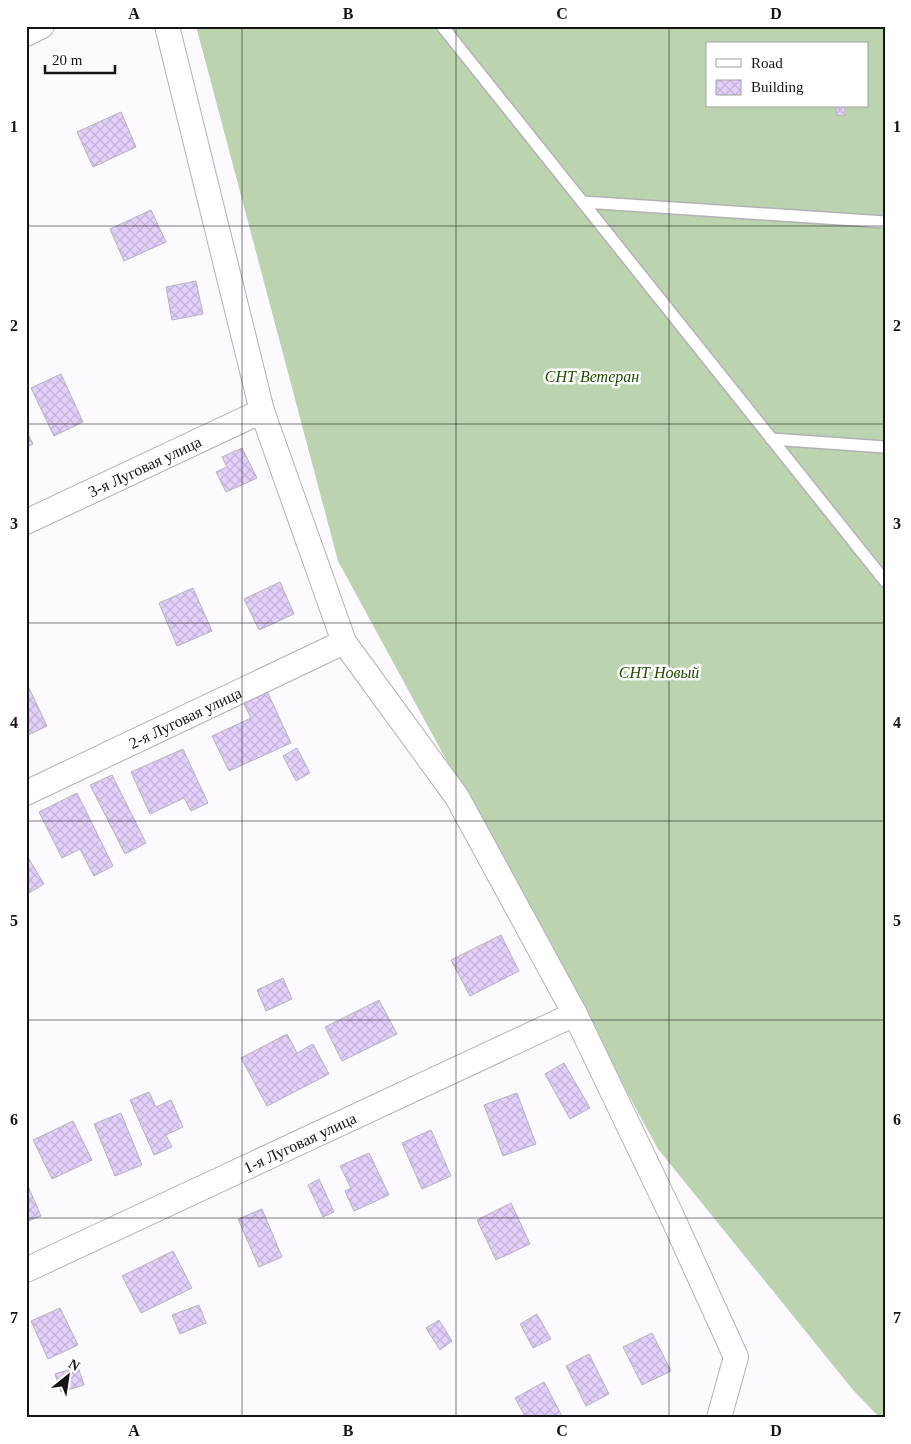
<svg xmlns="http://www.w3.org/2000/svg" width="911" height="1444" viewBox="0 0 911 1444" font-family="'Times New Roman',serif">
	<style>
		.garden { fill: #bbd3af; fill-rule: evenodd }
		.building { fill: url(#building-cross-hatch); stroke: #b6b4b8 }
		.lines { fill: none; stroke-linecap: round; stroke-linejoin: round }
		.lane-casing { stroke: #b3b1b6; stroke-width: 14 }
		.street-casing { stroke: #b3b1b6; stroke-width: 26 }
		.lane { stroke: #fff; stroke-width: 11 }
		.street { stroke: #fff; stroke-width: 24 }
		.grid { fill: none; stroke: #151416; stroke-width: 1; stroke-opacity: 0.55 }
		.labels { text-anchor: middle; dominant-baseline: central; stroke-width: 5; stroke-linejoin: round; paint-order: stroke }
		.park-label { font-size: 16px; font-style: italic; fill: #224902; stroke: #fff }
		.street-label { font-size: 16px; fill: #151416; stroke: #fff }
		.neatline { fill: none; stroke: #151416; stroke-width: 2 }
		.grid-label { font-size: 16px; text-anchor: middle; font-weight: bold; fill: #151416 }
	</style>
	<defs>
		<pattern id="building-cross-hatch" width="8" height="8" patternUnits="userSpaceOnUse" patternTransform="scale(1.25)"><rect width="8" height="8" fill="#e2d0fa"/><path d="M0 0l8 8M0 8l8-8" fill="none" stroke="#c1b2d6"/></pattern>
	</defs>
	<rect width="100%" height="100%" fill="#fcfaff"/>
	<!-- garden -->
	<path class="garden" d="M196 26H885V1418H880L853 1390 658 1149 338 561ZM707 44H867V106H707Z"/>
	<!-- building -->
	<path class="building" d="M836 106H845V116L836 115Z
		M121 112 136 147 93 167 77 132Z
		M151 210 166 242 124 261 110 229Z
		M196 281 203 314 172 320 166 287Z
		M61 374 83 422 54 436 31 388Z
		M26 430 33 444 26 448Z
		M242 448 257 478 226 492 216 472 227 467 222 457Z
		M280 582 294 614 259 630 244 599Z
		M193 588 212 631 177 646 159 603Z
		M26 686H28L47 726 26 736Z
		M266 689 291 743 229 771 212 736 251 718 242 700Z
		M297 748 310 773 296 781 283 756Z
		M183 749 208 803 191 811 184 798 150 814 131 772Z
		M112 775 146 843 125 854 90 785Z
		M77 793 113 866 94 876 80 849 62 858 39 812Z
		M26 854 44 884 29 893 26 888Z
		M501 935 519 971 470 996 451 960Z
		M283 978 292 999 266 1011 257 990Z
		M379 1000 397 1034 342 1061 325 1027Z
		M287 1034 297 1053 313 1044 329 1074 267 1106 241 1058Z
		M564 1063 590 1108 570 1119 545 1074Z
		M149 1092 156 1107 171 1100 183 1127 166 1135 172 1147 154 1155 130 1100Z
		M517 1093 536 1144 503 1156 484 1105Z
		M121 1113 142 1165 115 1176 94 1124Z
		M73 1121 92 1160 52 1179 33 1140Z
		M431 1130 451 1176 422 1189 402 1143Z
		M369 1153 389 1195 354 1211 345 1191 351 1188 340 1166Z
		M319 1179 334 1212 323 1217 308 1185Z
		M28 1186 41 1216 26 1222V1187Z
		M511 1203 530 1244 496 1260 477 1220Z
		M262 1209 282 1257 259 1267 238 1219Z
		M173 1251 192 1288 141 1313 122 1276Z
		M199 1305 206 1323 180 1334 172 1315Z
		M60 1308 78 1345 48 1359 31 1321Z
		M537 1314 551 1339 533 1348 520 1324Z
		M439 1320 452 1341 440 1350 426 1328Z
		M652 1333 671 1371 642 1385 623 1347Z
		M589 1354 609 1394 586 1406 566 1366Z
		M78 1367 84 1385 61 1392 55 1374Z
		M544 1382 562 1416 526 1418 515 1398Z"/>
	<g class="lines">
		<!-- lane casing -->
		<g class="lane-casing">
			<path id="lane" d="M442 26 885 581
				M583 202 885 222
				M771 439 885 447"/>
		</g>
		<!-- street casing -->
		<g class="street-casing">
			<g id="street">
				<path d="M167 26 262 411 344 642 457 797 575 1014 670 1212 736 1357 719 1418"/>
				<path d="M26 34 42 26"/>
				<path id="s1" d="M26 522 262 411"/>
				<path id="s2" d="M26 793 344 642"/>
				<path id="s3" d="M26 1270 575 1014"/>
			</g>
		</g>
		<!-- lane -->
		<use href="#lane" class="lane"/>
		<!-- street -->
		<use href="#street" class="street"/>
	</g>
	<!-- grid -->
	<path class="grid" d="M242 26V1418M456 26V1418M669 26V1418M26 226H885M26 424H885M26 623H885M26 821H885M26 1020H885M26 1218H885"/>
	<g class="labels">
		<!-- park labels -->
		<g class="park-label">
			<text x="592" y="376">СНТ Ветеран</text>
			<text x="659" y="672">СНТ Новый</text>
		</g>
		<!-- street labels -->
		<g class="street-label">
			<text stroke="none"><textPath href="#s1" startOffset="131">3-я Луговая улица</textPath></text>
			<text stroke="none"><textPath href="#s2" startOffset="176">2-я Луговая улица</textPath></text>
			<text stroke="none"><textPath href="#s3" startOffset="302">1-я Луговая улица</textPath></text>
		</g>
	</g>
	<!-- border -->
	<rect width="911" height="1444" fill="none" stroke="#ffffff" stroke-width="55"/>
	<!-- legend -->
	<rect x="706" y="42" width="162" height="65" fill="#ffffff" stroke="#a1a1a2"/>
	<rect x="716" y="59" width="25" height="8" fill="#ffffff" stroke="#a1a1a2"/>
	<text x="751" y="68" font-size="15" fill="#151416">Road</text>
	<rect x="716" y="80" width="25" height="15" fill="url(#building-cross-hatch)" stroke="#a1a1a2"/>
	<text x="751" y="92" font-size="15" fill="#151416">Building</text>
	<!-- north arrow -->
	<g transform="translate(68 1376) rotate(30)" stroke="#ffffff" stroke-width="4" paint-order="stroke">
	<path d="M0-4L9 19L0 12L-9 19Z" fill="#151416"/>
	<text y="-8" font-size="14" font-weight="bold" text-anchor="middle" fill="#151416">N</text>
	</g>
	<!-- scale -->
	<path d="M45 65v8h70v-8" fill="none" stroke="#151416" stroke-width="2.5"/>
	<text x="52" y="65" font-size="15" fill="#151416" stroke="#ffffff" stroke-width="4" paint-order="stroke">20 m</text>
	<rect x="28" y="28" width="856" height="1388" class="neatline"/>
	<g class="grid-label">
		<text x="134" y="19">A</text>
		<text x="348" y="19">B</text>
		<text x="562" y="19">C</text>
		<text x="776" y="19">D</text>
		<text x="14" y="132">1</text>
		<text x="897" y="132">1</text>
		<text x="14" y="331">2</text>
		<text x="897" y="331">2</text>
		<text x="14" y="529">3</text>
		<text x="897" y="529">3</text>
		<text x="14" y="728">4</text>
		<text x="897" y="728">4</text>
		<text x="14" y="926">5</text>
		<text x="897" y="926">5</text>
		<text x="14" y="1125">6</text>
		<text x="897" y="1125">6</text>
		<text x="14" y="1323">7</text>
		<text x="897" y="1323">7</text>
		<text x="134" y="1436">A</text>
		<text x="348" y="1436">B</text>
		<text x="562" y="1436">C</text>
		<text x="776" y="1436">D</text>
	</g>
</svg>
